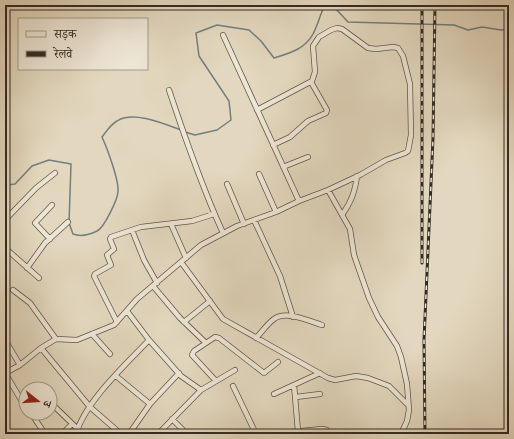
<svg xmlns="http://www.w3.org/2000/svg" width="514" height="439" viewBox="0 0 514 439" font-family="'Libre Caslon Text','Noto Serif Devanagari',serif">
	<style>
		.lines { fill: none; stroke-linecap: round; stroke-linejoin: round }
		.stream { stroke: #717f7f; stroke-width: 1.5 }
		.street-casing { stroke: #605649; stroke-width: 6 }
		.street { stroke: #ede6d5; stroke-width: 4.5 }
		.rail-casing { stroke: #342b22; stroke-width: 3 }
		.rail { stroke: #ede6d5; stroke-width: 1.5; stroke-dasharray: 4.5; stroke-linecap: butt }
	</style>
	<rect width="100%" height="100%" fill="#e3d8bf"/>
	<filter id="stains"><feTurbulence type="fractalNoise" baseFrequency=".005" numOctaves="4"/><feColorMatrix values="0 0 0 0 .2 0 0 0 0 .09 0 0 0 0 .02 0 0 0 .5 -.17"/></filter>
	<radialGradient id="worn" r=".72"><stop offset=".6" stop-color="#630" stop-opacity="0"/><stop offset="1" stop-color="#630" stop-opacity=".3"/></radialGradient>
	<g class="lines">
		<!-- stream -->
		<path class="stream" d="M339 5 336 9 348 22 454 25 468 30 482 27 501 30 509 29
			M185 132 195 135 217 130 231 120 229 101 199 56 196 33 217 25 249 30 261 41 274 58C290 53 305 49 313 34 318 25 320 14 325 5
			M5 182 7 185 15 184 32 166 49 160 71 164 69 223 73 234C81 237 89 235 97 231 104 228 118 199 118 191 119 180 107 148 102 137 106 132 111 124 117 121 133 110 165 124 181 130"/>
		<!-- street casing -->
		<g class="street-casing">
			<path id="street" d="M223 35 299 201
				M169 90C185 138 202 187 223 233
				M273 145 290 137 308 121 326 113 327 110 311 82
				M283 167 308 157
				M259 174 276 212
				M227 184 244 224
				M328 190 350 229 354 255 369 298 378 317 397 346 401 357 407 384 409 410 407 421 401 434
				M342 215C351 202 355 192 357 176
				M5 220 36 188 55 173
				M254 220 280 276 293 317
				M171 224 186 258
				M132 230 144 260 157 283
				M50 239 35 223 52 205
				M5 248 39 278
				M181 262 223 319 328 378 335 380 356 376 368 378 389 386 408 405
				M27 268 45 243 68 222
				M153 286 180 318 206 343
				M13 290 30 303 56 339
				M127 311 149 340 181 376 201 390
				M117 322 94 276 95 274 111 265 107 255 114 249 110 239 111 237 141 227 192 221 214 214
				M184 322 210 301
				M92 334 110 354
				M256 338C262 332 267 324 274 319 286 310 309 321 322 325
				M5 340 20 365
				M41 348 90 407 121 434
				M116 376 150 404
				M216 381 192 355 194 351 215 337 219 338 264 373 278 362
				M294 385 298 431
				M233 386 256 434
				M274 394 320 373
				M296 397 320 394
				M26 408 5 373 20 365 41 348 56 339 77 340 114 325 137 299 201 245 237 226 276 212 299 201 328 190 360 175 386 160 405 153 408 151 411 135 410 84 403 56 398 48 393 47 376 49 368 48 342 29 337 28 331 30 319 37 313 46 315 72 312 81 257 110
				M56 408 83 434
				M31 413 45 434
				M172 419 187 434
				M62 434 72 424
				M76 434C85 402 126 364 149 340
				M129 434 150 404 179 373
				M158 434 201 390 235 370
				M270 434 322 429 327 430 329 434"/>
		</g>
		<!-- street -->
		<use href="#street" class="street"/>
		<!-- rail casing -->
		<g class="rail-casing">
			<path id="rail" d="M422 263V5
				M425 434 424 340 433 138 435 5"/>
		</g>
		<!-- rail -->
		<use href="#rail" class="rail"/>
	</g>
	<!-- margin -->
	<rect width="514" height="439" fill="none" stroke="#e3d8bf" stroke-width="20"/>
	<rect x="6" y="6" width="502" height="427" fill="none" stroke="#342b22" stroke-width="2"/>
	<rect x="10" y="10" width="494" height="419" fill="none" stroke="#342b22"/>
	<!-- legend -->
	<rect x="18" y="18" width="130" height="52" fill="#ede6d5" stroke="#a39b8d"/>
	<rect x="26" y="31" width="20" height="6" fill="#ede6d5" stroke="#a39b8d"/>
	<text x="54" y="38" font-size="12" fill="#342b22">सड़क</text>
	<rect x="26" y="51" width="20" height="6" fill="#342b22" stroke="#a39b8d"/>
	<text x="54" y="58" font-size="12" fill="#342b22">रेलवे</text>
	<!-- north arrow -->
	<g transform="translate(38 401) rotate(107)"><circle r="19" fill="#ede6d5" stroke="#a39b8d"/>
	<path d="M0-3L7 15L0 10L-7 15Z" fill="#8f2418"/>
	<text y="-6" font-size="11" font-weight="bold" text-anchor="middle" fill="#342b22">उ</text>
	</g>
	<rect width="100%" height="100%" filter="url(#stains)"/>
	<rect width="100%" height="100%" fill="url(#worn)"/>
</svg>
